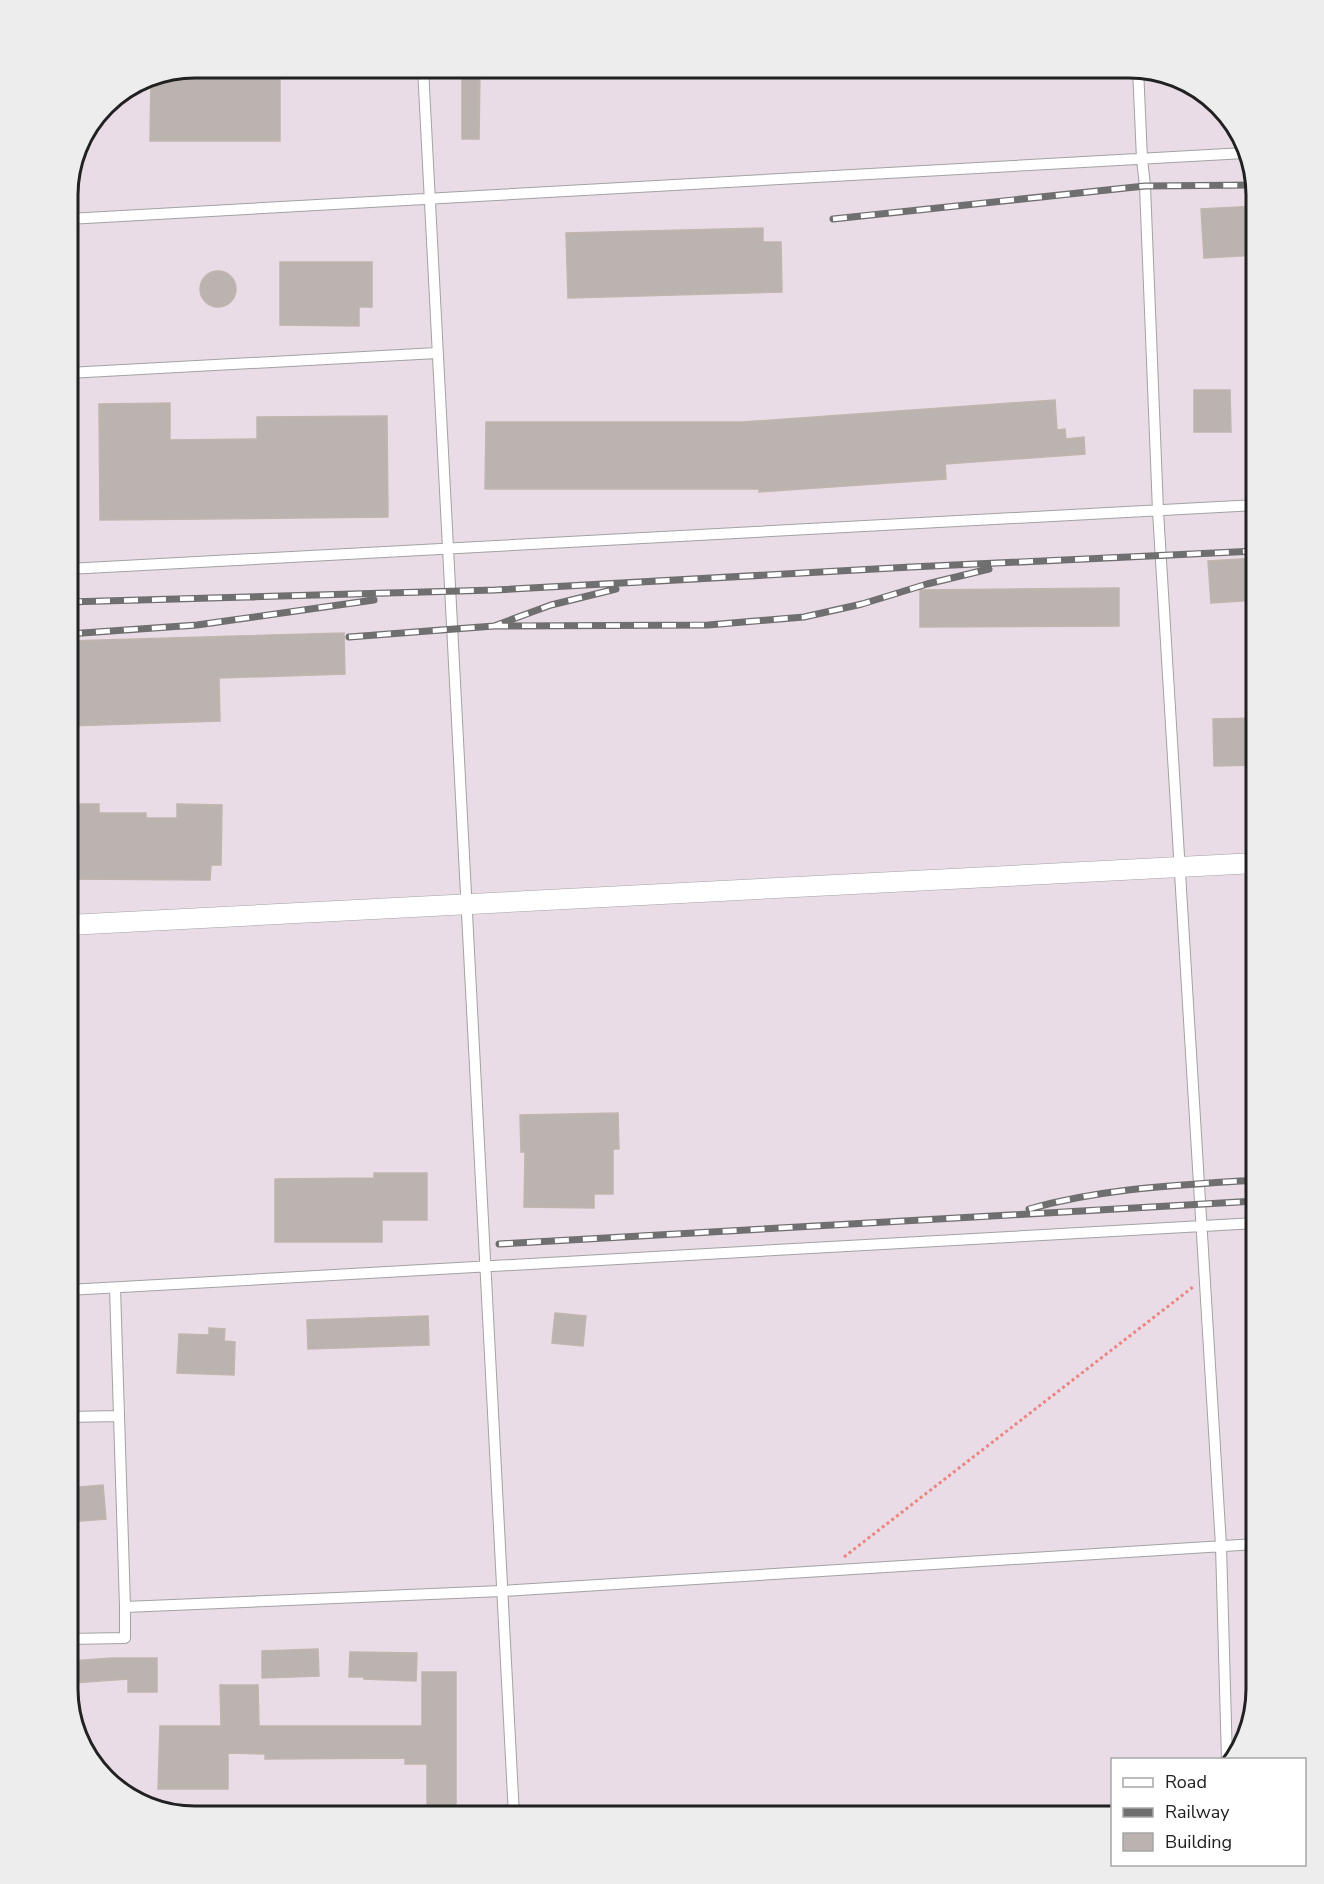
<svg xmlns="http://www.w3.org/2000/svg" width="1324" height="1884" viewBox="0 0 1324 1884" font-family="'Nunito Sans',sans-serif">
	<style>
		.industrial { fill: #e9dce7 }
		.building { fill: #bab3af; stroke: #c1b5ad; stroke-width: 1.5 }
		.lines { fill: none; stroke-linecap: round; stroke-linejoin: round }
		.service-casing { stroke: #a2a2a2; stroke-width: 12 }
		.minor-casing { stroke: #a2a2a2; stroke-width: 21 }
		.path { stroke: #eb8580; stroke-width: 3; stroke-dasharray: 3 3; stroke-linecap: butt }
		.service { stroke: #fff; stroke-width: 10 }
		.minor { stroke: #fff; stroke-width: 20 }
		.rail-casing { stroke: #6f6f6f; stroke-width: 7 }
		.rail { stroke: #fff; stroke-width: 4.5; stroke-dasharray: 14; stroke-linecap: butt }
		.rim { fill: none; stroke: #212121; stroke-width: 3 }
	</style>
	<rect width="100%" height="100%" fill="#f1eee9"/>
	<!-- industrial -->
	<path class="industrial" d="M195 68H1137L1193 85 1240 131 1256 195V1690L1239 1753 1233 1759 1112 1760V1816H187L131 1799 84 1753 68 1689V187L77 146 105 105 146 77Z"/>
	<!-- building -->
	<path class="building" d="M195 68H280V141H150L151 76Z
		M462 68H480L479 139H462Z
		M1257 206V255L1204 258 1201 209Z
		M763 228V242H781L782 292 568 298 566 233Z
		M280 262H372V307H359V326L280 325Z
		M200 289a18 18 0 1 1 36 0a18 18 0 1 1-36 0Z
		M1194 390H1230L1231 432H1194Z
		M1055 400 1057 430 1065 429 1066 439 1084 437 1085 454 945 464 946 479 759 492V489H485L486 422H743Z
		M170 403V440L257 439V417L387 416 388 517 100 520 99 404Z
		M1257 558V600L1211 603 1208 561Z
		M1119 588V626L920 627V590Z
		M344 633 345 674 219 678 220 721 68 726V641Z
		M1257 718V765L1214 766 1213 719Z
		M68 804H99V813H146V818H177V804L222 805 221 865H211L210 880 68 879Z
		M618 1113 619 1149H613V1194H594V1208L524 1207 525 1152H521L520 1115Z
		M374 1173H427V1220H382V1242H275V1179L374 1178Z
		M555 1313 586 1316 583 1346 552 1343Z
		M428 1316 429 1345 308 1349 307 1320Z
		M209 1328 225 1329 224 1341 235 1342 234 1375 177 1373 179 1334 209 1335Z
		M103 1485 106 1519 68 1522V1488Z
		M318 1649 319 1676 262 1678V1651Z
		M350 1652 417 1653 416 1681 364 1679V1677H349Z
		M113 1658H157V1692H128V1679L73 1683 71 1661Z
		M422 1672H456V1816H427V1764H405V1758L265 1759V1754L228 1753V1789H158L160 1726H221L220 1685H258L259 1726H422Z"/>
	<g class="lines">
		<!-- service casing -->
		<g class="service-casing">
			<path id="service" d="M423 68 514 1816
				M1138 68 1142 159 1145 186 1158 511 1221 1546 1227 1760
				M68 219 1245 153
				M68 373 437 353
				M68 569 1256 505
				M115 1288 125 1607 502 1591 1256 1544
				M68 1290 1256 1223
				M68 1417 119 1416
				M68 1639 125 1638V1607"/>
		</g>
		<!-- minor casing -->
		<g class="minor-casing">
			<path id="minor" d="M68 925 1256 863"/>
		</g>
		<!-- path -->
		<path class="path" d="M844 1557 1193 1287"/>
		<!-- service -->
		<use href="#service" class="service"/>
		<!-- minor -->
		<use href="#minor" class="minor"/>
		<!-- rail casing -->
		<g class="rail-casing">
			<path id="rail" d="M833 219 1145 186 1254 185
				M68 602 495 590 911 567 1256 551
				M494 626 708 625 804 617 862 604 927 584 989 569
				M68 634 197 625 374 600
				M349 637 494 626 551 605 616 589
				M1029 1209C1103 1188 1180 1185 1256 1180
				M499 1244 1256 1201"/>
		</g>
		<!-- rail -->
		<use href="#rail" class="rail"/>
	</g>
	<!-- crop -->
	<path d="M0 0H1324V1884H0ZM195 78H1129A117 117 0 0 1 1246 195V1689A117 117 0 0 1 1129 1806H195A117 117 0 0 1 78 1689V195A117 117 0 0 1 195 78Z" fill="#ededed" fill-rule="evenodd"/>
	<path class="rim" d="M195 78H1129A117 117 0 0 1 1246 195V1689A117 117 0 0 1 1129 1806H195A117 117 0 0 1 78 1689V195A117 117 0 0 1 195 78Z"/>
	<!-- legend -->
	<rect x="1111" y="1758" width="195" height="108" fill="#ffffff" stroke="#a6a6a6" stroke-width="1.5"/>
	<rect x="1123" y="1778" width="30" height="9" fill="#ffffff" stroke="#a6a6a6" stroke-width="1.5"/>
	<text x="1165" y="1788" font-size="18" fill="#212121">Road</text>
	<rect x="1123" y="1808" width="30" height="9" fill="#6f6f6f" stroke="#a6a6a6" stroke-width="1.5"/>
	<text x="1165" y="1818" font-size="18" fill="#212121">Railway</text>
	<rect x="1123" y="1833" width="30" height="18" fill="#bab3af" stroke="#a6a6a6" stroke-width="1.5"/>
	<text x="1165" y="1848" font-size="18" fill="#212121">Building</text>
</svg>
